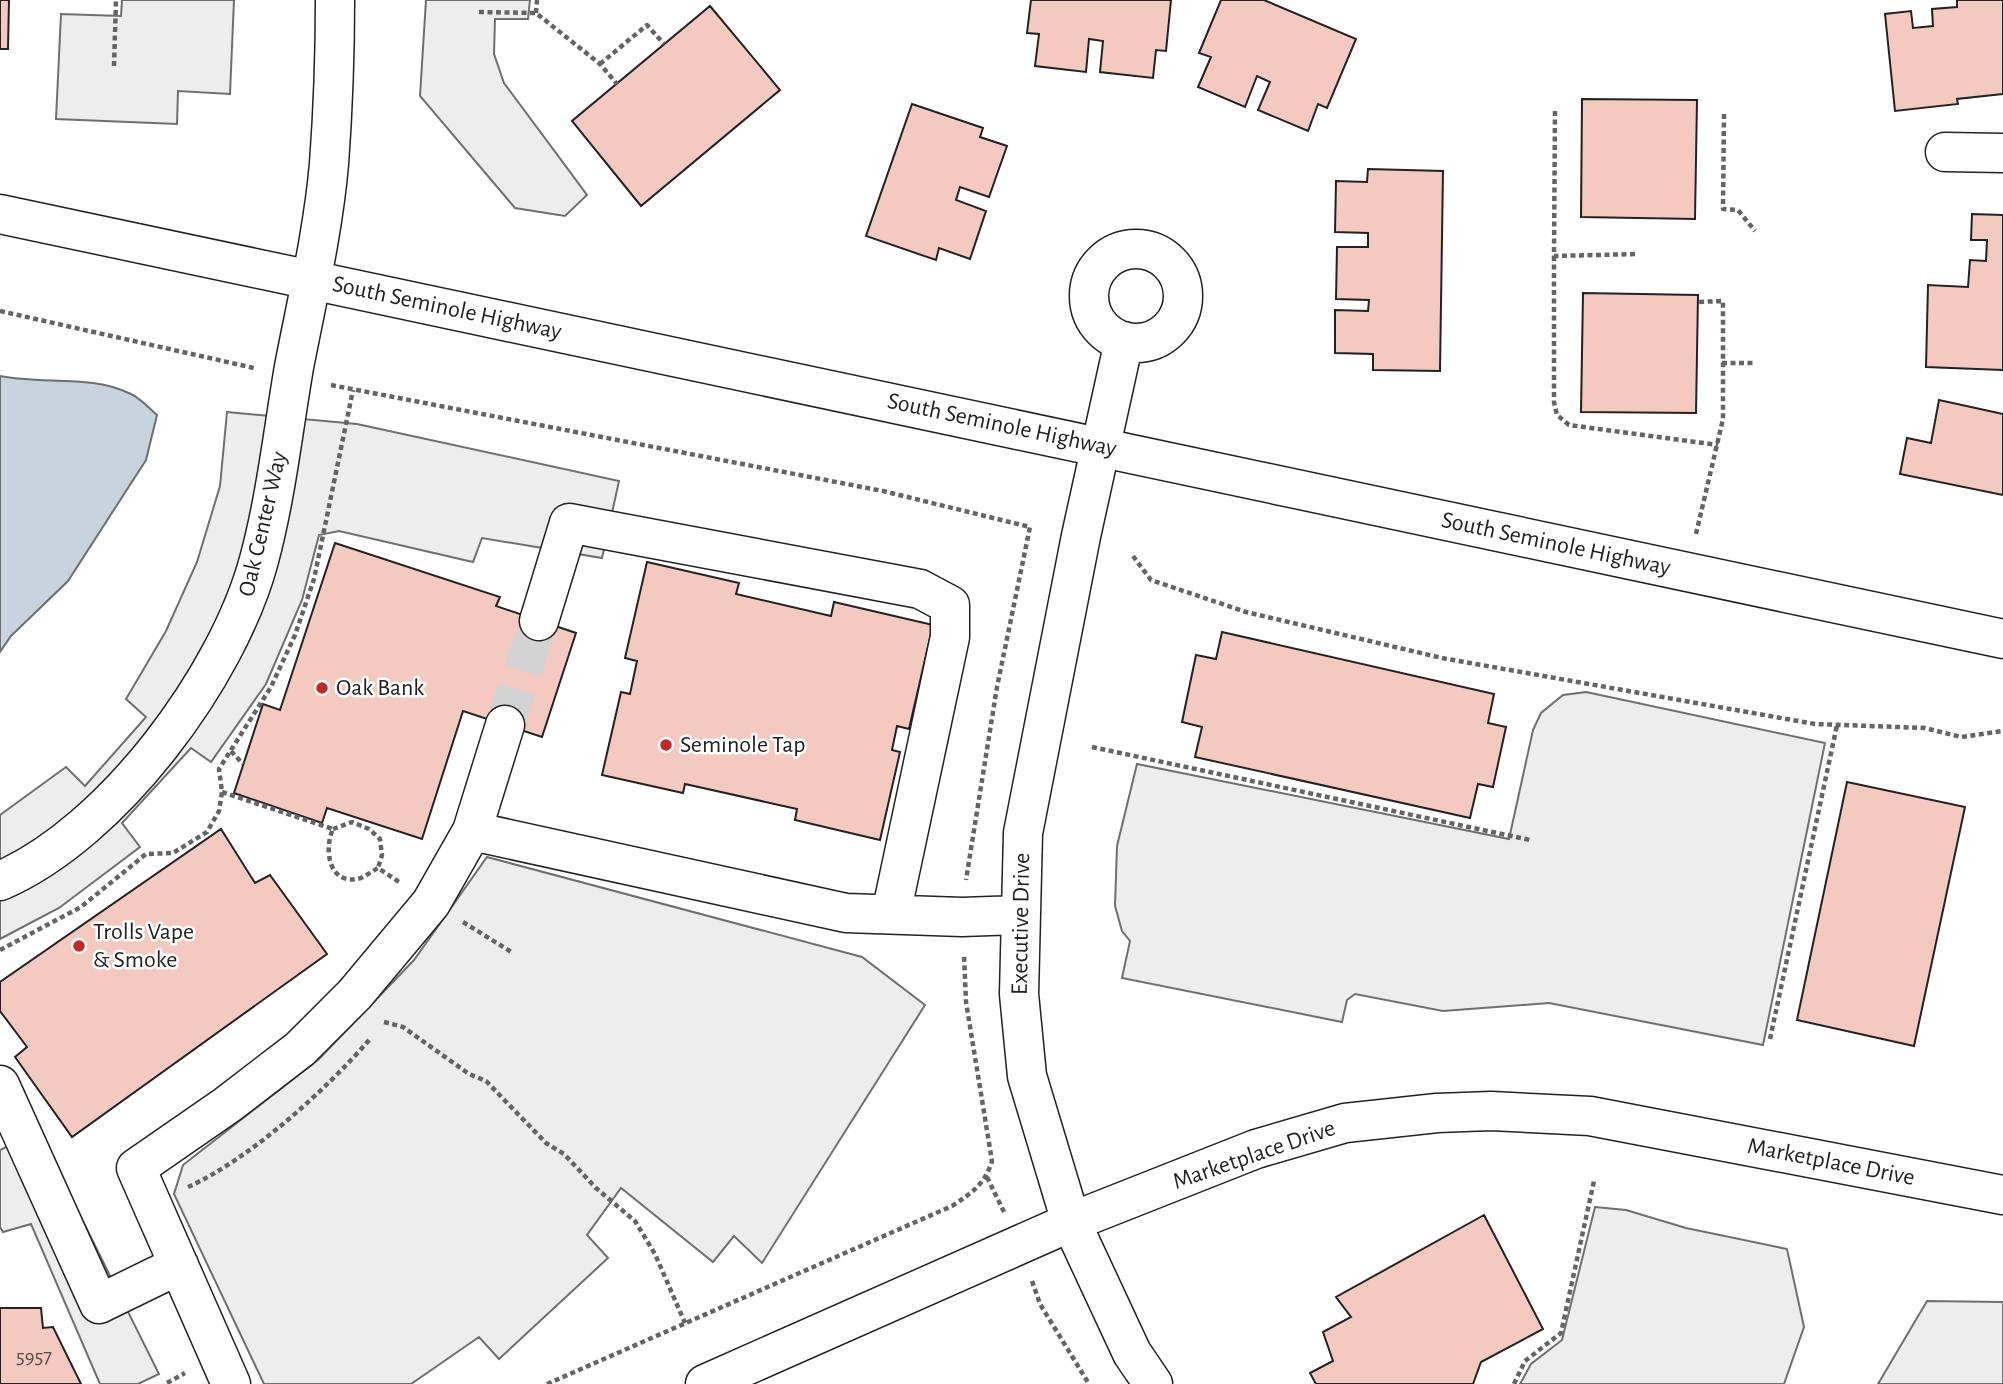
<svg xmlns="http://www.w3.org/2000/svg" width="2003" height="1384" viewBox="0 0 2003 1384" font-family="'Alegreya Sans',sans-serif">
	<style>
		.parking { fill: #ededed; stroke: #6f6f6f; stroke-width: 2 }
		.water { fill: #c7d3dd; stroke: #6f6f6f; stroke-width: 2 }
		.building { fill: #f3c9c0; stroke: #222; stroke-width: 2 }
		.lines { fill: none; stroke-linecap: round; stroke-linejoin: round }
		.minor-tunnel { stroke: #d3d3d3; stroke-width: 38; stroke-dasharray: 38 19; stroke-linecap: butt }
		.minor-casing { stroke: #222; stroke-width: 41 }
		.path { stroke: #646464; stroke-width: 4.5; stroke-dasharray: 5 3.5; stroke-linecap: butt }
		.minor { stroke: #fff; stroke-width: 38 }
		.poi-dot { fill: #c62828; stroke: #fff; stroke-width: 2.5 }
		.labels { text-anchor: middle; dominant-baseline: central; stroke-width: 5; stroke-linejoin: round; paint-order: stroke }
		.number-label { font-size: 21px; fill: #564c4a }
		.street-label { font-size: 24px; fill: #222; stroke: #fff }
		.poi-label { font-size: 24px; fill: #222; stroke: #fff; text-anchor: start }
	</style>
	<rect width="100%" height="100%" fill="#fff"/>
	<!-- parking -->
	<path class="parking" d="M122 0H234L230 94 178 91 177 124 56 119 61 14 121 16Z
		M426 0H530L528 19H495L494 54 504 83 587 195 565 216 515 208 420 96Z
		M227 412 357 424 619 481 602 558 482 538 473 562 339 531 319 535 302 600 266 684 211 762 191 748 122 823 140 847 59 908 0 939V815L66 767 85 786 146 717 126 699 166 631 197 562 220 486Z
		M1586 692 1825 743 1763 1045 1549 1003 1443 1011 1355 994 1347 1000 1342 1022 1122 978 1130 941 1122 931 1115 906 1117 846 1137 764 1509 839 1533 730 1541 713 1563 695Z
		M487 857 862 957 925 1005 762 1263 734 1236 713 1262 621 1188 587 1235 608 1258 499 1359 479 1337 411 1384H264L174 1194 183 1165 319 1059 414 960Z
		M38 1131 159 1374 138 1384H100L31 1224 3 1232 0 1227V1150Z
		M1595 1207 1626 1210 1686 1228 1787 1249 1804 1327 1784 1384H1520L1531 1364 1562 1340Z
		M1927 1301 2003 1302V1384H1878Z"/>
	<!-- water -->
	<path class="water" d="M0 376C42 385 92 374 131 394 140 398 149 408 157 415L146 460 68 581 11 636 0 652Z"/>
	<!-- building -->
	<path class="building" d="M0 0H9L8 49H0Z
		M1031 0H1171L1166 51 1156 50 1153 78 1100 72 1103 41 1089 39 1086 72 1035 66 1039 34 1027 33Z
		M1221 0H1264L1356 39 1327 108 1318 104 1308 131 1258 110 1270 82 1257 76 1245 107 1198 87 1211 57 1199 53Z
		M1957 0H2003V94L1957 99 1958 104 1895 111 1885 14 1911 11 1913 28 1933 26 1932 9 1957 7Z
		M710 6 780 90 641 206 572 121Z
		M1582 99 1697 100 1695 219 1581 217Z
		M912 104 983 128 980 137 1007 146 989 197 960 187 956 200 986 211 970 259 939 248 936 260 866 236Z
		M1368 169 1443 171 1440 371 1373 370V354L1335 353V310L1368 311 1369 300 1336 299 1337 247H1368V233L1335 232 1336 181 1367 182Z
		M1972 214 2003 215V370L1926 367 1928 285 1968 287 1970 260 1986 261 1987 240H1971Z
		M1583 293 1698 295 1696 413 1581 412Z
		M1939 400 2003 414V495L1900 474 1907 438 1931 443Z
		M335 543 500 597 496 606 576 633 542 737 463 711 422 839 327 808 322 823 234 793 263 704 280 710Z
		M647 562 739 583 736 594 831 616 834 602 933 625 909 729 897 726 892 750 900 752 880 840 795 820 797 809 685 784 683 793 602 775 621 692 630 694 637 661 625 658Z
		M1222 632 1494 694 1488 723 1506 727 1493 787 1478 784 1470 818 1195 757 1202 727 1182 722 1196 655 1216 659Z
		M1847 782 1965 807 1914 1046 1797 1020Z
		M221 829 255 883 270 875 327 954 72 1137 15 1057 27 1047 0 1011V982Z
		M1484 1215 1543 1329 1481 1362 1473 1384H1316L1310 1373 1333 1361 1323 1332 1351 1317 1336 1297Z
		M0 1308H41L43 1328 53 1327 81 1384H0Z"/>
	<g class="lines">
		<!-- minor-tunnel -->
		<path class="minor-tunnel" d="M505 725 539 621"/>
		<!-- minor casing -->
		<g class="minor-casing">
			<path id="minor" d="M1945 152 2003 153
				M0 214 2003 639
				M1089 296a47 47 0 1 1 94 0a47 47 0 1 1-94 0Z
				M1124 341 1081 536 1023 833 1019 994 1027 1076 1071 1222 1132 1353 1153 1384
				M539 621 569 523 920 589 950 605V637L891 914
				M472 831 505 725
				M0 881C113 832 228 676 259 560 276 497 283 431 294 367 307 300 323 232 329 164 333 110 335 54 335 0
				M0 1085 99 1304 179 1265
				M231 1384 136 1168 227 1105 300 1049 355 994 431 903 472 831 846 913 962 917 1019 915
				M705 1384 1071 1222 1256 1149 1345 1123 1437 1113 1491 1111 1590 1116 2003 1195"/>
		</g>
		<!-- path -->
		<path class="path" d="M479 12 536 13 600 64 617 84
			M536 13 537 0
			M600 64 647 25 664 44
			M114 66 116 0
			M1555 111 1554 256 1638 254
			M1724 114 1723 209 1738 210 1755 231
			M1554 256V402L1557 415 1569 425 1718 445
			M0 311 254 368
			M1722 363H1753
			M331 385 883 491 1030 527 997 687 966 880
			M1696 534 1723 419V301L1697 302
			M1133 556 1151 580 1246 612 1442 658 1815 724 1925 728 1961 737 2003 731
			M1092 747 1530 840
			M231 751 243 764
			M222 792 333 829C324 848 328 884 357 879 364 878 372 871 378 868L399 882
			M333 829 352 822 369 829 380 839 382 855 378 868
			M463 922 513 953
			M0 950 81 907 146 854 173 853 207 832 219 811 222 792 219 769 271 687 295 635 314 579 353 390
			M384 1022 403 1027 469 1074 486 1081 546 1143 564 1154 596 1188 635 1221 655 1254 685 1323
			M1770 1039 1837 725
			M987 1177 1004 1212
			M188 1187C250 1159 326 1090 370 1039
			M1032 1281 1040 1304 1089 1384
			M167 1383 185 1373
			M547 1384 952 1206C972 1193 985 1184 992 1161L966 1002 964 955
			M1514 1384 1525 1361 1561 1333 1594 1181"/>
		<!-- minor -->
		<use href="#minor" class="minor"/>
	</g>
	<!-- markers -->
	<g class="poi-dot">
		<circle cx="322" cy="688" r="7"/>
		<circle cx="666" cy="745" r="7"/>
		<circle cx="79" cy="946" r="7"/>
	</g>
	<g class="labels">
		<!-- number labels -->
		<g class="number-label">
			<text x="34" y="1356">5957</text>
		</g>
		<!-- street labels -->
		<g class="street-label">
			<text transform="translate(447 308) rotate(12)">South Seminole Highway</text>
			<text transform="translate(1002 425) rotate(12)">South Seminole Highway</text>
			<text transform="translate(263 524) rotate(-77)">Oak Center Way</text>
			<text transform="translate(1556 544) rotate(12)">South Seminole Highway</text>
			<text transform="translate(1021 924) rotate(-89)">Executive Drive</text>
			<text transform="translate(1254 1155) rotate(-19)">Marketplace Drive</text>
			<text transform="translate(1831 1162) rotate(11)">Marketplace Drive</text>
		</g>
		<!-- poi labels -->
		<g class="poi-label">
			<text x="336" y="688">Oak Bank</text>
			<text x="680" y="745">Seminole Tap</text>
			<text x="93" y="932">Trolls Vape<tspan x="93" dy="28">&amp; Smoke</tspan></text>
		</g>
	</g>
</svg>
